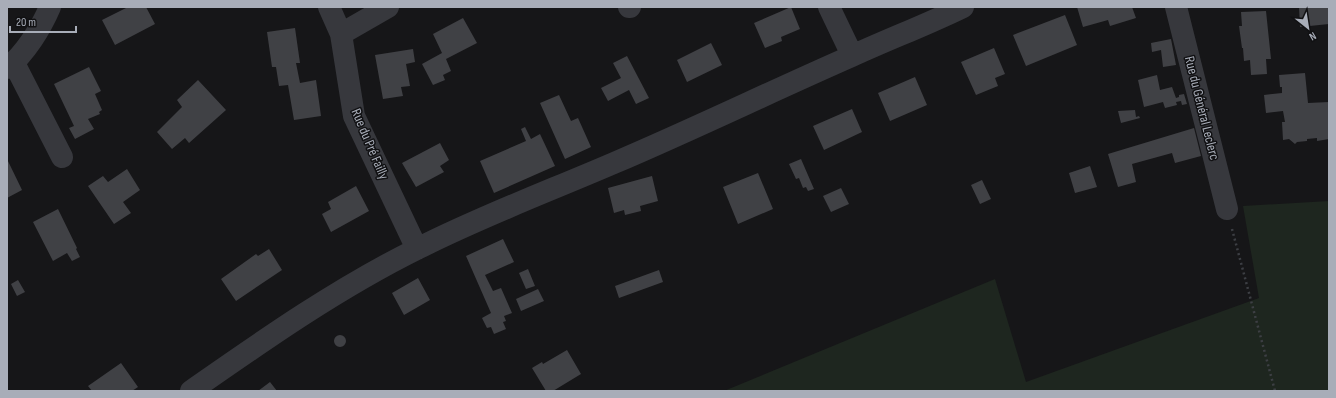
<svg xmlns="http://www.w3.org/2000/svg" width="1336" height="398" viewBox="0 0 1336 398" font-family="'Sofia Sans Condensed',sans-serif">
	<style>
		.green { fill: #1e261f }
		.building { fill: #404145 }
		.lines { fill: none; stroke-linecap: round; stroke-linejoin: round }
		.path { stroke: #3d3f44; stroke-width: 2.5; stroke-dasharray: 2 3; stroke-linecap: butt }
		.minor { stroke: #37383d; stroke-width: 22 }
		.labels { text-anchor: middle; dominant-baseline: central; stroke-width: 3; stroke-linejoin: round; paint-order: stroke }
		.street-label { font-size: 14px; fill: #a8adb8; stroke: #111113 }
	</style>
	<rect width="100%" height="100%" fill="#161618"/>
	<!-- green -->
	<path class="green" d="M1329 201V391H724L995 279 1026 382 1259 298 1243 206Z"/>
	<!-- building -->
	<path class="building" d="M128 7H146L155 24 115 45 102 20Z
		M791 7 800 29 781 37 782 41 765 48 754 23Z
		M1077 7H1132L1136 18 1110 26 1108 20 1083 27Z
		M1299 7H1329V24L1300 27Z
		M1266 11 1271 59H1266L1267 74 1251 75 1250 60 1244 61 1243 48H1242L1239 26H1242L1241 12Z
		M1065 15 1077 45 1026 66 1013 35Z
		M463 18 477 43 446 59 451 71 443 75 445 80 433 85 422 64 442 53 433 34Z
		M295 28 300 63H296L300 83 316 80 321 116 294 120 288 85 279 86 276 67H272L267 32Z
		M1171 39 1176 65 1163 67 1161 50 1152 52 1151 43Z
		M711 43 722 65 687 82 677 60Z
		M994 48 1005 74 995 78 998 86 976 95 961 62Z
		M413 49 415 62 406 64 410 86 401 87 403 96 383 99 375 55Z
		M627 56 649 98 636 104 629 90 608 101 601 88 621 78 613 63Z
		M89 67 101 91 95 94 102 110 99 112 100 114 88 119 94 129 75 139 69 128 74 126 54 84Z
		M1305 73 1308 103 1329 102V139L1317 141V138L1307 139V141L1297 142 1295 144 1289 139 1283 140 1282 122H1285L1283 111 1266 113 1264 95 1282 93V87H1280L1279 75Z
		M1157 75 1160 90 1172 87 1176 98 1179 97V95L1184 94 1187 104 1182 105 1181 101 1176 102 1177 105 1165 108 1163 102 1144 107 1138 80Z
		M915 77 927 105 890 121 878 93Z
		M198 80 226 110 189 143 185 138 172 149 157 132 182 107 177 100Z
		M559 95 571 121 578 118 591 147 565 159 540 103Z
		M852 109 862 132 824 150 813 126Z
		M1135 110 1136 117 1139 116 1140 118 1121 123 1118 111Z
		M525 127 531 139 540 134 555 166 494 193 480 161 526 141 521 129Z
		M1194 128 1201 156 1175 163 1172 153 1132 164 1136 182 1118 187 1108 154Z
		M440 143 449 160 440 166 444 172 416 187 402 163Z
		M7 159 22 190 7 198Z
		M801 159 814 189 808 191 806 187 803 188 799 178 796 179 789 164Z
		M1090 166 1097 187 1075 193 1069 173Z
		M127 169 140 190 123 202 131 213 114 224 88 186 103 176 108 182Z
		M758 173 773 209 738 224 723 187Z
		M652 176 658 201 640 206 641 211 625 215 624 210 614 213 608 188Z
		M982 180 991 199 980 204 971 185Z
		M356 186 369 211 331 232 322 214 331 209 328 202Z
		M841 188 849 204 831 212 823 196Z
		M58 209 77 248 76 249 80 257 72 261 67 253 53 261 33 222Z
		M503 239 514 262 485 275 493 291 501 288 512 313 504 316 506 321 503 322 506 329 494 334 491 327 487 328 482 318 491 313 466 256Z
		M269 249 282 270 236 301 221 279 256 254 258 256Z
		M528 269 535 286 526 289 519 273Z
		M659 270 663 282 619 298 615 286Z
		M418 278 430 300 404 315 392 293Z
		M18 280 25 292 17 296 11 284Z
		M538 289 544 301 521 311 516 299Z
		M334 341a6 6 0 1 1 12 0a6 6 0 1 1-12 0Z
		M567 350 581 374 553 391H546L532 368 542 362 543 364Z
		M121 363 138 387 132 391H92L88 386Z
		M270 382 277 391H258Z"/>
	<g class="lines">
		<!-- path -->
		<path class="path" d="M1232 229 1275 391"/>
		<!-- minor -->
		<path class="minor" d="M329 7 341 34 354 116 417 249
			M629 7H630
			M829 7 852 55
			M1176 7 1227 209
			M341 34 388 7
			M14 63 62 157
			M7 68C25 54 41 28 50 7
			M191 391C264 340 338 288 419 248 482 216 549 191 614 163 694 129 772 91 852 56 889 39 926 25 963 7"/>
	</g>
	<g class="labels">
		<!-- street labels -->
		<g class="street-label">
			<text transform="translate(1202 108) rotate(76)">Rue du Général Leclerc</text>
			<text transform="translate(370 144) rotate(67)">Rue du Pré Failly</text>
		</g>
	</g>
	<!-- border -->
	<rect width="1336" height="398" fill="none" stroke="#a8adb8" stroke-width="16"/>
	<!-- north arrow -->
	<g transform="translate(1308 28) rotate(150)" stroke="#111113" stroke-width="3" paint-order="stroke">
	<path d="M0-3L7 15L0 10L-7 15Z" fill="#a8adb8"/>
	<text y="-6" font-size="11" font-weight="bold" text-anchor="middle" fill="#a8adb8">N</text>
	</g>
	<!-- scale -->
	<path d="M10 26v6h66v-6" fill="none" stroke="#a8adb8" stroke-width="2"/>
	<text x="16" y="26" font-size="12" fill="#a8adb8" stroke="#111113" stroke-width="3" paint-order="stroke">20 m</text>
</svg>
